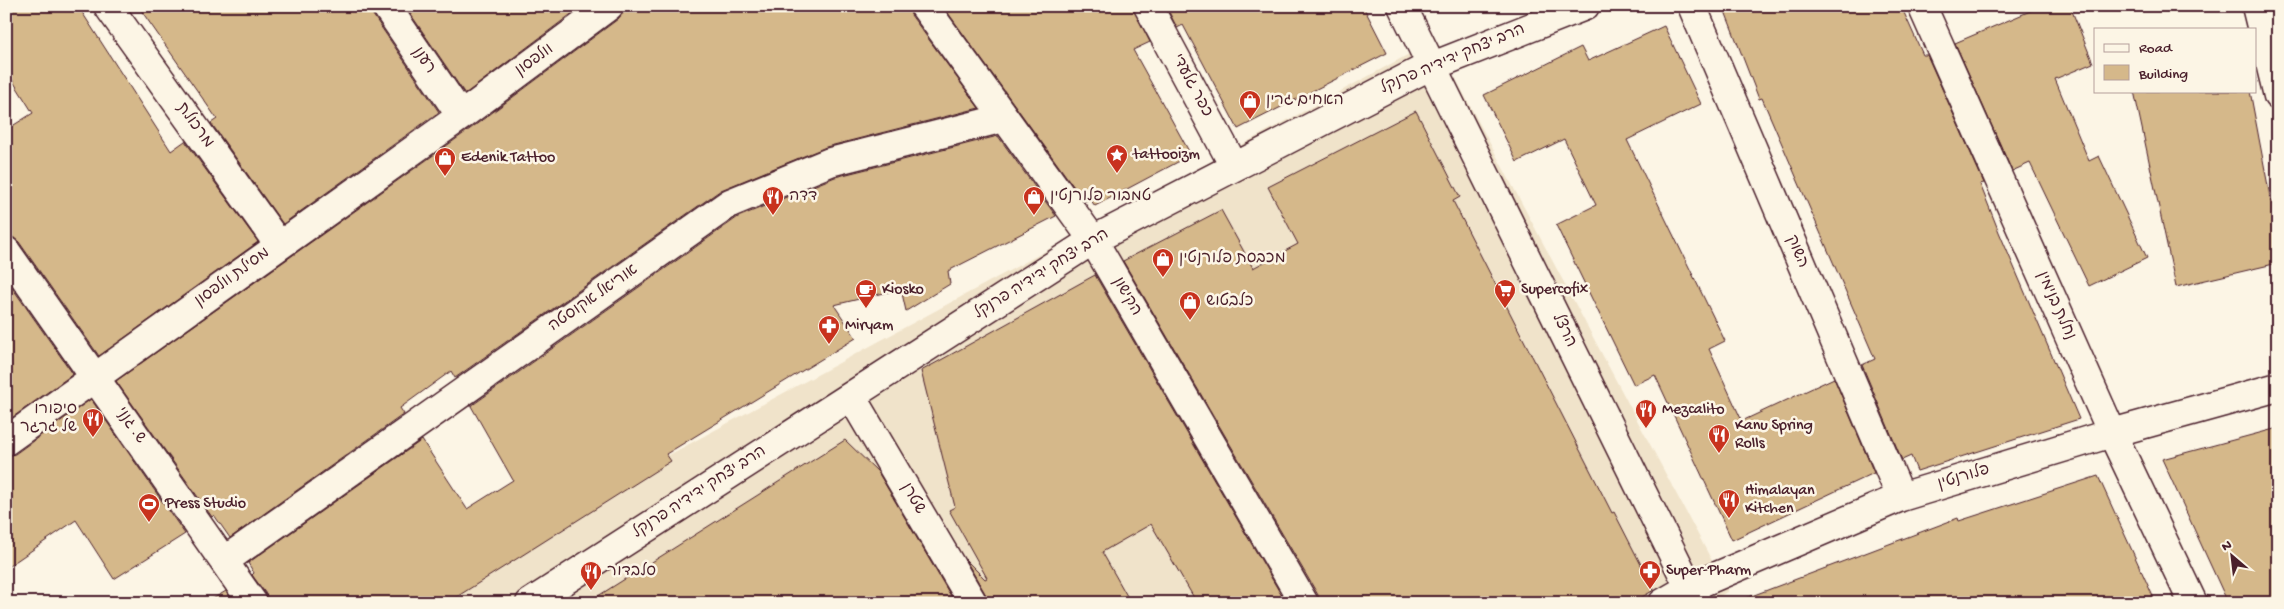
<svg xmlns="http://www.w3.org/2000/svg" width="2284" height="609" viewBox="0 0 2284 609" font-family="'Gochi Hand','Playpen Sans Hebrew',sans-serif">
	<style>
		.built { fill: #f0e3ca }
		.building { fill: #d5b88a; stroke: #4a1f2b }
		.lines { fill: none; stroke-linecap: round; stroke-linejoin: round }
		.street-casing { stroke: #4a1f2b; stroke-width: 31 }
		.secondary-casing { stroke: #4a1f2b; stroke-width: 31 }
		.street { stroke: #fcf5e5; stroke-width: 28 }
		.secondary { stroke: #fcf5e5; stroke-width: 28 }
		.labels { text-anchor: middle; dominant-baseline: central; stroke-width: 5; stroke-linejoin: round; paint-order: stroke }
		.street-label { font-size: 16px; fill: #4a1f2b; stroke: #fcf5e5 }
		.poi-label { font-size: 16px; fill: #4a1f2b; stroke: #fcf5e5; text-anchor: start }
	</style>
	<rect width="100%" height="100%" fill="#fcf5e5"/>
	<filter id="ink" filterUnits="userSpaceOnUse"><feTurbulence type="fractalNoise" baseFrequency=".02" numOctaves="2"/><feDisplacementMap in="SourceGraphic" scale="10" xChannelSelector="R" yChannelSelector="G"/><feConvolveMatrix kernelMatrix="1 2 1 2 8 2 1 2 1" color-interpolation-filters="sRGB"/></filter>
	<g filter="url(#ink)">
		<!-- built -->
		<path class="built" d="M1435 40 1728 591 1710 603H396Z"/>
		<!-- building -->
		<path class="building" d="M6 6H78L171 151 185 141 258 242 99 356 19 242 13 237 6 236V130L33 113 6 70Z
			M138 6H371L373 15 439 112 283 224 211 123 217 119Z
			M405 6H582L465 94Z
			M624 6H909L911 15 979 108 826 147 721 190 455 378 451 371 400 408 404 414 230 538 214 515 212 517 116 381 470 129 618 19 623 13Z
			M943 6H1132L1150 42 1133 50 1191 155 1095 206 1090 199 1084 201Z
			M1166 6H1363L1387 53 1238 129 1183 25 1177 28Z
			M1723 6H1901L1923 55H1927L1984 183 1980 184 1999 232 2079 419 1917 471 1911 456 1902 460 1862 365 1875 359 1762 98 1759 99Z
			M2042 6H2070L2093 63 2055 79 2089 161 2099 156 2147 258 2089 286 2030 163 2012 171 1955 43Z
			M1664 26 1701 104 1627 140 1725 341 1709 349 1742 421 1834 378 1874 473 1732 540 1655 375 1634 385 1556 225 1596 205 1564 139 1517 162 1484 95 1581 47 1588 61Z
			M2134 91H2250L2271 202H2273L2278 221V263L2176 287Z
			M1416 111 1460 197 1453 201 1612 513 1614 512 1654 590 1632 603H1320L1318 595 1123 261 1221 210 1253 268 1298 244 1268 187Z
			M998 136 1056 216 948 271 950 284 906 311 901 289 834 305 856 338 666 454 671 461 447 603H268L266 594 252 575 254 573 248 563 422 440 467 509 513 480 471 406 738 217 835 177Z
			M1095 275 1286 603H1197L1151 524 1102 552 1131 603H989L986 595 965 559 985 579 987 578 949 510 955 507 921 371Z
			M6 279 73 374 6 422Z
			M91 399 185 534 114 579 76 520 6 568V456L15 454Z
			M2278 428V603H2228L2162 459Z
			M845 440 878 472 955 603H587Z
			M2098 476 2156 603H1741V600L1958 518 1959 521Z
			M226 591 234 603H206Z"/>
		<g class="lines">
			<!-- street casing -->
			<g class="street-casing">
				<path id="street" d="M108 6 279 245
					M386 6 461 116
					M924 6 1093 240 1304 603
					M1148 6 1234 166
					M1692 6 1901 497
					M1922 6 2112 433 2193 603
					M2256 6 2278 96
					M6 251 253 603
					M851 396 973 603
					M6 441 461 116 609 6
					M224 561 730 203 830 162 1004 118
					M530 603 1093 240 1420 71 1585 6
					M1663 603 1689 588 1901 497 2112 433 2278 387"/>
			</g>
			<!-- secondary casing -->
			<g class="secondary-casing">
				<path id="secondary" d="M1402 6 1697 603"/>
			</g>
			<!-- street -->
			<use href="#street" class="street"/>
			<!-- secondary -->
			<use href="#secondary" class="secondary"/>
		</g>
	</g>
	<!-- icons -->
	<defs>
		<g id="shop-pin" transform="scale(1.125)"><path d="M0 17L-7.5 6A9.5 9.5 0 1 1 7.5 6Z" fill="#c8321e" stroke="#fcf5e5"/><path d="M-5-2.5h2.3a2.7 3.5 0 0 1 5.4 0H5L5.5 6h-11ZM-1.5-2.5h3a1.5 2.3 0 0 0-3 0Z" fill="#fff"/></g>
		<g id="sight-pin" transform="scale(1.125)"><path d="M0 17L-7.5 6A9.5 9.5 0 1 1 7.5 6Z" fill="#c8321e" stroke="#fcf5e5"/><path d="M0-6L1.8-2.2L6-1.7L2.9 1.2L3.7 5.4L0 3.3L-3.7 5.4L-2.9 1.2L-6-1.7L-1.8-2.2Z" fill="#fff"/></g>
		<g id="restaurant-pin" transform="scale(1.125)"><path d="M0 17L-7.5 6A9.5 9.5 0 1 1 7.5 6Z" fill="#c8321e" stroke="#fcf5e5"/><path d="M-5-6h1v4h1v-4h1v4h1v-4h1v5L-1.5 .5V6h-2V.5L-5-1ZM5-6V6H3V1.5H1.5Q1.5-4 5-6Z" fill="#fff"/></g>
		<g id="cafe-pin" transform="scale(1.125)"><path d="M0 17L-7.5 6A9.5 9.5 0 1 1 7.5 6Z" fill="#c8321e" stroke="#fcf5e5"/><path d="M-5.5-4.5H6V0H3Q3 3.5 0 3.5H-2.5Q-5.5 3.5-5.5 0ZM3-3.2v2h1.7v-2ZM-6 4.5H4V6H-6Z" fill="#fff"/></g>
		<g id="supermarket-pin" transform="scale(1.125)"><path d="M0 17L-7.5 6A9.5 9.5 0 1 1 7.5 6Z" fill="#c8321e" stroke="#fcf5e5"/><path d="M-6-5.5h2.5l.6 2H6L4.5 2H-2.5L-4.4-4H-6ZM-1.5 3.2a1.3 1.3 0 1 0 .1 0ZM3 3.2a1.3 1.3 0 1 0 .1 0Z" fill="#fff"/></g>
		<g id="pharmacy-pin" transform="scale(1.125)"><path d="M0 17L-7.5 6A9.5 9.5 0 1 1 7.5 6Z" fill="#c8321e" stroke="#fcf5e5"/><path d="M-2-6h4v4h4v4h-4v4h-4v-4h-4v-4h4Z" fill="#fff"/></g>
		<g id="stadium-pin" transform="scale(1.125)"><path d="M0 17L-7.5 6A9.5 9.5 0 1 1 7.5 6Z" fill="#c8321e" stroke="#fcf5e5"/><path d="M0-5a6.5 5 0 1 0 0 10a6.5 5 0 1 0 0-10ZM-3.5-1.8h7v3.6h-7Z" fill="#fff"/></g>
	</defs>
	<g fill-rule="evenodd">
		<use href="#shop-pin" x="1250" y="101"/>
		<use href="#sight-pin" x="1117" y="155"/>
		<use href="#shop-pin" x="445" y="158"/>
		<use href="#restaurant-pin" x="773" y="197"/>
		<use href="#shop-pin" x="1034" y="197"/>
		<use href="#shop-pin" x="1163" y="259"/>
		<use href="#cafe-pin" x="866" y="290"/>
		<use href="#supermarket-pin" x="1505" y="290"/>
		<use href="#shop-pin" x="1190" y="302"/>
		<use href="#pharmacy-pin" x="829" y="326"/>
		<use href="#restaurant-pin" x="1646" y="410"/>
		<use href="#restaurant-pin" x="93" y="419"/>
		<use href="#restaurant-pin" x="1719" y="435"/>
		<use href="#restaurant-pin" x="1729" y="500"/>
		<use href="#stadium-pin" x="149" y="504"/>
		<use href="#pharmacy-pin" x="1650" y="571"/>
		<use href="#restaurant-pin" x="591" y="572"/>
	</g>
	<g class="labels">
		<!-- street labels -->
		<g class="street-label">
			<text transform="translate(1453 60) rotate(-23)">הרב יצחק ידידיה פרנקל</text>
			<text transform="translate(423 61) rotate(56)">רענן</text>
			<text transform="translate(535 61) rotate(-36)">וולפסון</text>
			<text transform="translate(1191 86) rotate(62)">כפר גלעדי</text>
			<text transform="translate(194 126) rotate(54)">מרכולת</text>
			<text transform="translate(1796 252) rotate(67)">השוק</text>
			<text transform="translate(1042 275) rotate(-32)">הרב יצחק ידידיה פרנקל</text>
			<text transform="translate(233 278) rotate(-36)">מסילת וולפסון</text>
			<text transform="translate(1126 297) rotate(60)">הקישון</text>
			<text transform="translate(594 299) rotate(-35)">אוריאל אקוסטה</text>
			<text transform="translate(2055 306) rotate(66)">נחלת בנימין</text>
			<text transform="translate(1563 331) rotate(64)">הרצל</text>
			<text transform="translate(130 426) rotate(55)">ש. גנני</text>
			<text transform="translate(1964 478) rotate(-17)">פלורנטין</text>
			<text transform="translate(700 493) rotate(-33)">הרב יצחק ידידיה פרנקל</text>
			<text transform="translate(912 499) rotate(60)">שטרן</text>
		</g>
		<!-- poi labels -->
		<g class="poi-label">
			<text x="1266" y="101">האחים גרין</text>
			<text x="1133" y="155">tattooizm</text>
			<text x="461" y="158">Edenik Tattoo</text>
			<text x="789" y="197">דדה</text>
			<text x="1050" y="197">טמבור פלורנטין</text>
			<text x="1179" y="259">מכבסת פלורנטין</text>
			<text x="882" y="290">Kiosko</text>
			<text x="1521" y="290">Supercofix</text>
			<text x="1206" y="302">כלבטוש</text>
			<text x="845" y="326">Miryam</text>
			<text x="77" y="410" text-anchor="end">סיפורו<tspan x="77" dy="18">של גרגר</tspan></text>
			<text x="1662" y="410">Mezcalito</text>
			<text x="1735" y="426">Kanu Spring<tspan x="1735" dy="18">Rolls</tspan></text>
			<text x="1745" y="491">Himalayan<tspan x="1745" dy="18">Kitchen</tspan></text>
			<text x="165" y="504">Press Studio</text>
			<text x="1666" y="571">Super-Pharm</text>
			<text x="607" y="572">סלבדור</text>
		</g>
	</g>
	<!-- margin -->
	<rect width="2284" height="609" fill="none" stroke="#fcf5e5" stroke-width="25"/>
	<rect x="12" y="12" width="2259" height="584" fill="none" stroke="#4a1f2b" stroke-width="2" filter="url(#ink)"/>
	<!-- legend -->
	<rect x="2094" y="28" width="162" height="65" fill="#fcf5e5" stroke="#b59f9b"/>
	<rect x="2104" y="44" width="25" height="8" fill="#fcf5e5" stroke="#b59f9b"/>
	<text x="2139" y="52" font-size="15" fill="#4a1f2b">Road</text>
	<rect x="2104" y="65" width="25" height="15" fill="#d5b88a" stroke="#b59f9b"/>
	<text x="2139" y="78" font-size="15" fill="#4a1f2b">Building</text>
	<!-- north arrow -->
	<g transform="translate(2232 556) rotate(332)" stroke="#fcf5e5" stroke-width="4" paint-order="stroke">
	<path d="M0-4L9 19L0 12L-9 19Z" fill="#4a1f2b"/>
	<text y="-8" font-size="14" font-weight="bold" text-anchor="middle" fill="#4a1f2b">N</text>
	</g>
</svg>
